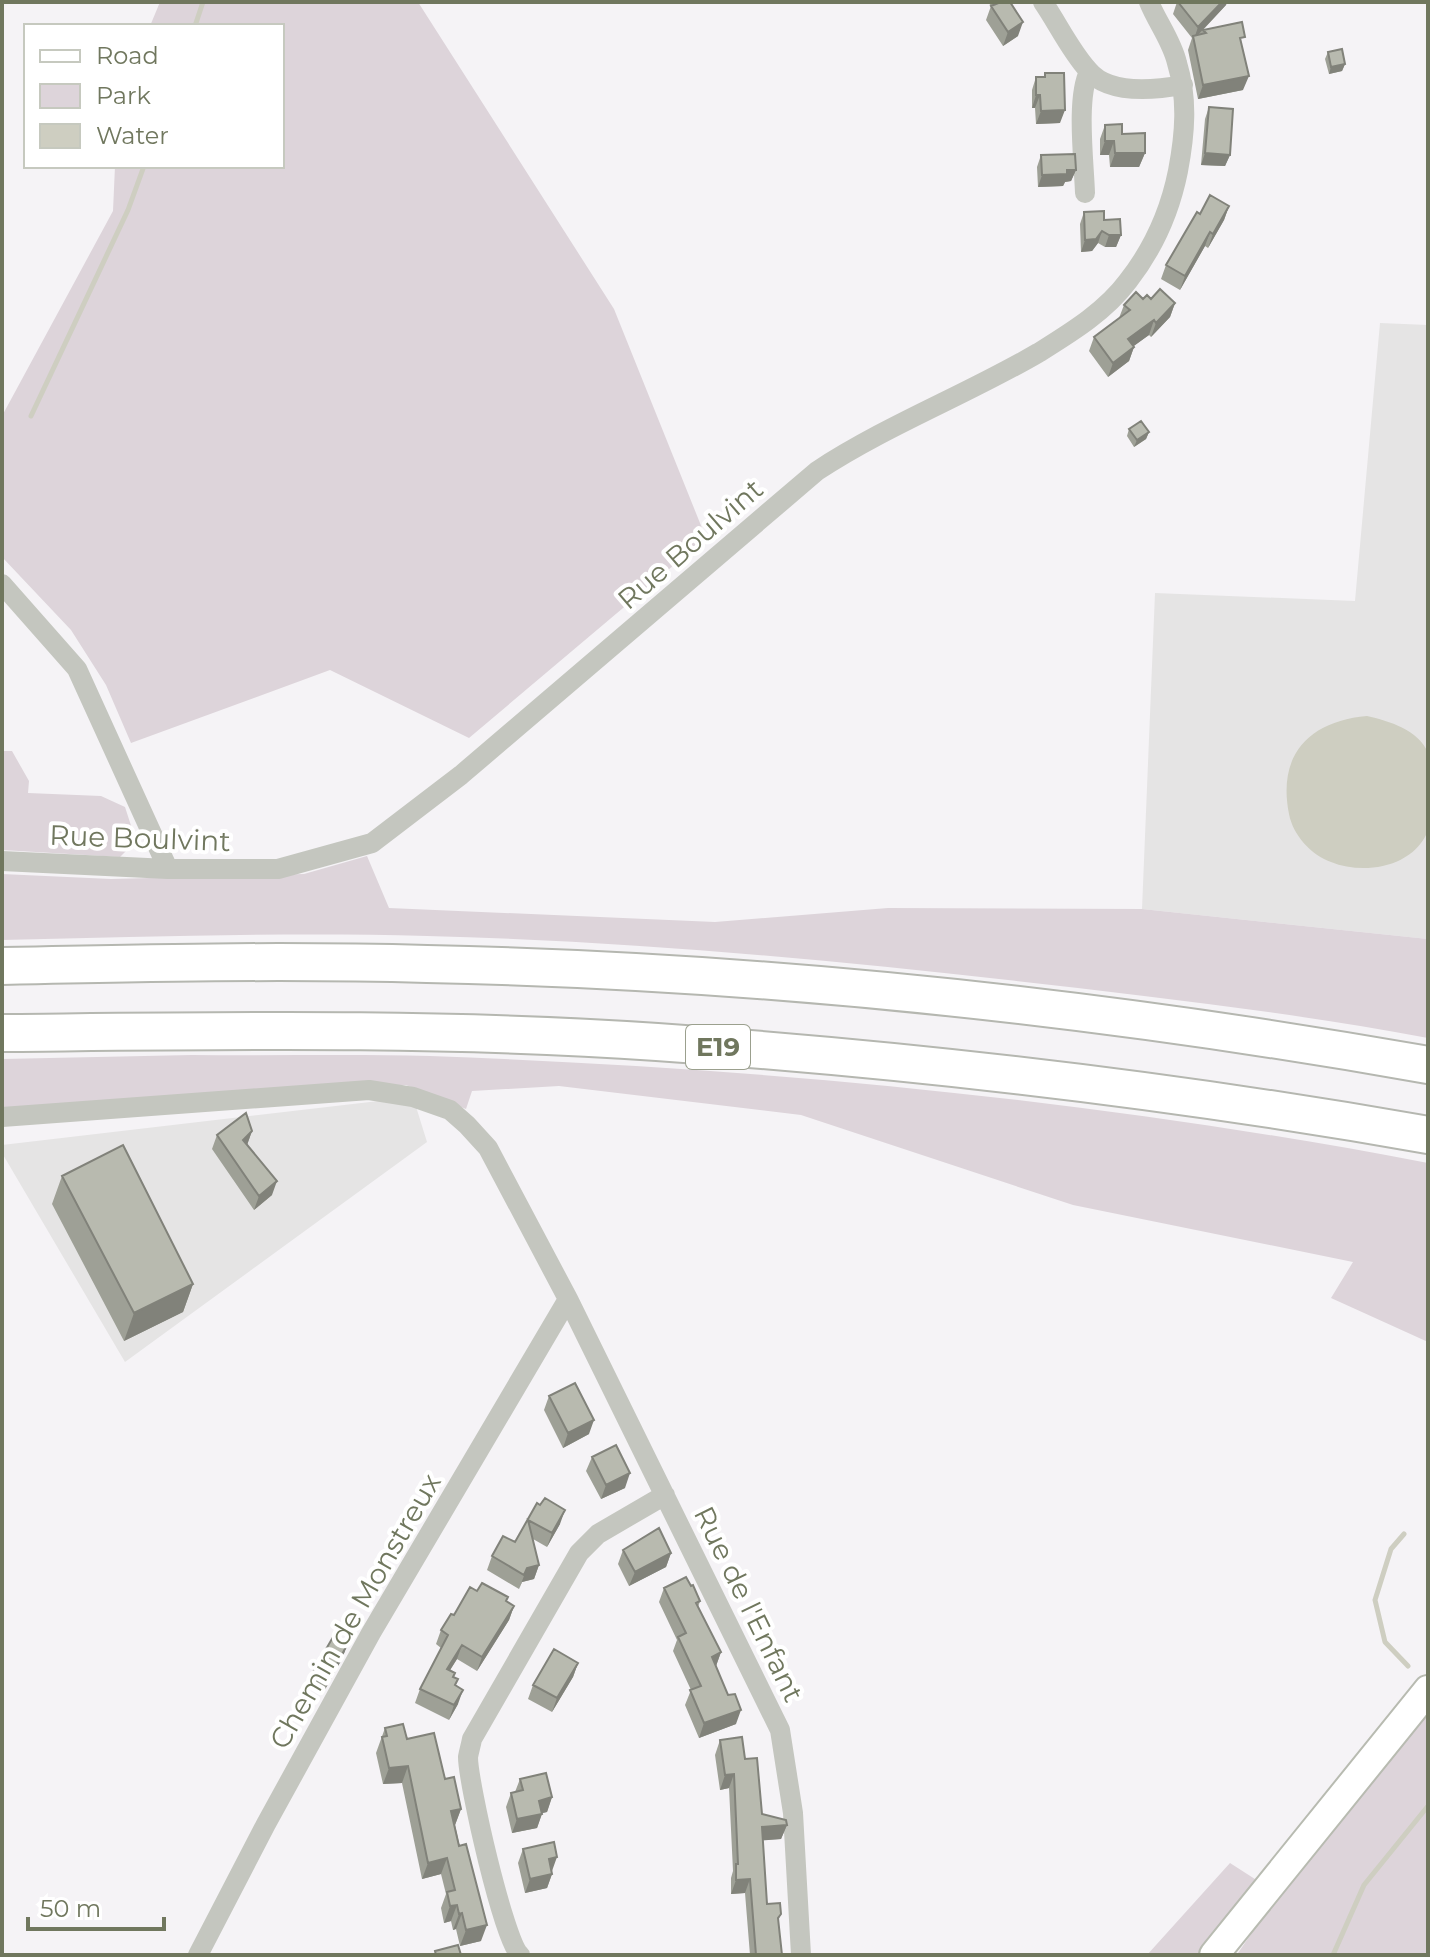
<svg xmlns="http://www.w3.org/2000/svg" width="1430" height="1957" viewBox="0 0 1430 1957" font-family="Montserrat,sans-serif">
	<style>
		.built { fill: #e5e4e4 }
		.green { fill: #ddd4da }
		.water { fill: #cecec1 }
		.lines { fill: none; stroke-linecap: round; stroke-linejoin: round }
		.stream { stroke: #cecec1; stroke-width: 5 }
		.secondary-casing { stroke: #b8bbb1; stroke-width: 32 }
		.motorway-casing { stroke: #b5b7b0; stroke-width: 40 }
		.minor { stroke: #c4c6bf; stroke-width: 20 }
		.secondary { stroke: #fff; stroke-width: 28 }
		.motorway { stroke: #fff; stroke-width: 36 }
		.wall { fill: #9ea096 }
		.shaded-wall { fill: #81827a }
		.building { fill: #b8baaf; stroke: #81827a; stroke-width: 2 }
		.labels { text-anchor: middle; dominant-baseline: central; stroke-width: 8; stroke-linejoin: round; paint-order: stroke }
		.shield { fill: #fff; stroke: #9ba08e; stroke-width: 2 }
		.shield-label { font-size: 26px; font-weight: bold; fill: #70775e }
		.street-label { font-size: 28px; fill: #70775e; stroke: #fff }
	</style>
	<rect width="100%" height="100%" fill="#f5f3f6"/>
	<!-- built -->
	<path class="built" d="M1380 323 1428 325V939L1142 909 1155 593 1355 601Z
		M413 1097 427 1142 125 1362 2 1153V1145Z"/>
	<!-- green -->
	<path class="green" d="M160 2H418L614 309 706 538 469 738 330 670 131 743 106 685 71 630 2 557V416L113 211 115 166H282V26H150Z
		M2 751H12L29 781 28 793 101 796 125 807 136 841 120 857 2 850Z
		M367 856 389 908 715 922 888 908 1142 909 1428 939V1038C1289 1012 1148 996 1008 980 815 958 621 941 427 936 285 932 143 937 2 940V874L111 879 304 874Z
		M192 1055C271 1056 351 1054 430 1056 764 1068 1100 1100 1428 1163V1342L1331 1298 1353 1262 1073 1205 801 1115 559 1086 472 1091 466 1109 406 1085H358L2 1112V1059Z
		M1428 1677V1955H1239L1238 1953Z
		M1230 1863 1258 1881 1225 1955H1147Z"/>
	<!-- water -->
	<path class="water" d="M1367 716C1389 721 1419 730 1428 753 1430 763 1428 780 1428 790 1428 802 1430 822 1427 833 1411 868 1363 875 1331 862 1311 855 1293 835 1289 814 1277 754 1310 721 1367 716Z"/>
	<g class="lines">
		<!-- stream -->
		<path class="stream" d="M195 26 203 2
			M31 416 128 210 144 166
			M1404 1534 1391 1549 1375 1600 1385 1642 1408 1666
			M1333 1955 1364 1885 1428 1806"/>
		<!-- secondary casing -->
		<g class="secondary-casing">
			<path id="secondary" d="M1214 1955 1428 1690"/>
		</g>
		<!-- motorway casing -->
		<g class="motorway-casing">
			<path id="motorway" d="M2 966C143 963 285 960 427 964 760 971 1100 1007 1428 1065
				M2 1033C220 1031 439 1027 657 1042 915 1060 1173 1090 1428 1135"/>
		</g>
		<!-- minor -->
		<path class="minor" d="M1043 2C1058 24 1070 50 1088 70 1108 95 1155 90 1183 85
			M1085 193C1084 162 1076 98 1089 72
			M2 584 77 669 168 869
			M2 861 168 869H278L372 843 461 775 817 471C887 425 966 395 1038 353 1070 333 1105 312 1128 281 1153 249 1170 211 1178 171 1185 134 1188 99 1177 63 1172 41 1157 22 1149 2
			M2 1117 369 1090 413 1097 450 1110 467 1125 488 1148 568 1299 780 1730 793 1813 801 1955
			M198 1955 266 1824 371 1633 568 1299
			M520 1955C504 1941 468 1783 468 1757 469 1751 471 1745 472 1739L579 1553 598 1534 665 1495"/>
		<!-- secondary -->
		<use href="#secondary" class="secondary"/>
		<!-- motorway -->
		<use href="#motorway" class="motorway"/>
	</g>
	<!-- wall -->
	<path class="wall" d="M988 2H1013L1011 4 1018 36 1003 46 986 20 991 6Z
		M1177 2H1227L1226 5 1203 30 1242 45 1243 90 1198 99 1188 50 1192 38 1173 14Z
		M1328 52 1345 64 1342 71 1329 74 1325 59Z
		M1045 73 1060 123 1036 124 1035 108H1032V90L1036 77H1044Z
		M1209 107 1230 155 1225 166 1201 165 1205 119Z
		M1105 125 1122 134 1145 153 1139 167H1110L1109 155H1100V139Z
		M1041 155 1076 170 1071 181 1065 182 1063 186 1038 187 1037 167Z
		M1229 206 1224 220 1208 248 1205 246 1180 290 1161 279 1166 265 1200 214Z
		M1084 212 1104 220 1121 235 1116 247H1105L1098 243 1092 251 1081 252 1080 224Z
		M1143 299H1151L1175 303 1170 317 1151 337 1149 335 1133 346 1134 347 1129 361 1108 377 1089 351 1094 337 1119 318 1124 305Z
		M1129 429 1149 432 1146 439 1134 447 1127 436Z
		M252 1131 247 1145 272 1195 254 1210 212 1149 217 1135Z
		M62 1176 193 1284 183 1312 124 1341 52 1204Z
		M549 1396 589 1434 563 1448 544 1410Z
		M592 1457 625 1488 601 1499 586 1471Z
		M537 1503 560 1524 547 1547 533 1539 539 1565 534 1579 522 1582 519 1589 487 1570 492 1556 515 1542Z
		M623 1550 671 1553 666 1567 629 1586 618 1564Z
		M691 1586 700 1601 698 1607 721 1652 716 1666 736 1724 699 1738 685 1705 691 1690 673 1651 677 1640 659 1602 664 1588Z
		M506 1601 514 1606 509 1620 477 1671 457 1659 450 1670 454 1677 456 1686 458 1704 449 1720 415 1703 420 1689 441 1648 436 1644 441 1630 454 1615Z
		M347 1645 342 1659 323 1693 309 1684 314 1670Z
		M578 1663 573 1677 552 1712 528 1699 533 1685Z
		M385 1728 407 1739 445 1779 461 1809 455 1825 481 1941 460 1946 456 1929 453 1930 451 1921 444 1923 441 1908 446 1894 441 1874 422 1879 402 1783 383 1784 376 1753Z
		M720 1740 745 1759 762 1814 787 1825 781 1839 763 1840 767 1904 781 1914 778 1921 782 1955H750L745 1893 731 1894V1878L733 1871 729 1788 720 1790 715 1755Z
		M520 1779 552 1797 547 1812 542 1813 537 1828 512 1833 506 1807 511 1793 515 1792Z
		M523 1849 552 1871V1874L547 1888 525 1893 518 1863Z"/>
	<!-- shaded-wall -->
	<path class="shaded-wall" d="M1222 2H1227L1226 5 1194 39 1198 27Z
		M1023 22 1018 36 1003 46 1008 32Z
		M1345 64 1342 71 1329 74 1331 67Z
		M1249 76 1243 90 1198 99 1203 85Z
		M1036 95H1040L1035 108H1032Z
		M1065 110 1060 123 1036 124 1041 111Z
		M1105 141H1114L1109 155H1100Z
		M1115 153H1145L1139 167H1110Z
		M1205 153 1230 155 1225 166 1201 165Z
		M1067 170H1076L1071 181 1065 182 1063 186 1038 187 1042 175Z
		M1229 206 1224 220 1208 248 1213 234Z
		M1102 231 1098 243 1092 251 1081 252 1085 240Z
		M1210 232 1205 246 1180 290 1185 276Z
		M1109 235H1121L1116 247H1105Z
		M1175 303 1170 317 1151 337 1156 323Z
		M1154 320 1149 335 1123 354 1128 339Z
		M1134 347 1129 361 1108 377 1113 363Z
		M1149 432 1146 439 1134 447 1137 440Z
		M252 1131 247 1145 243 1140Z
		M277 1181 272 1195 254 1210 259 1196Z
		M193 1284 183 1312 124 1341 134 1313Z
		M594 1420 589 1434 563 1448 568 1433Z
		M630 1473 625 1488 601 1499 606 1485Z
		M565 1510 560 1524 547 1547 552 1533Z
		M671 1553 666 1567 629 1586 635 1572Z
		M539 1565 534 1579 522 1582 519 1589 527 1568Z
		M514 1606 509 1620 477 1671 482 1657Z
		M347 1645 342 1659 323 1693 329 1679Z
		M462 1645 457 1659 442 1683 447 1669Z
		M721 1652 716 1666 712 1657Z
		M578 1663 573 1677 552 1712 557 1698Z
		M463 1690 458 1704 449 1720 454 1705Z
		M741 1710 736 1724 699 1738 704 1723Z
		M408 1766 402 1783 383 1784 389 1768Z
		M734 1774 729 1788 720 1790 725 1775Z
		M552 1797 547 1812 534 1815 539 1801Z
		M461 1809 455 1825 451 1811Z
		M542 1814 537 1828 512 1833 517 1819Z
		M787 1825 781 1839 756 1841 762 1827Z
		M557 1857 552 1871 549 1859Z
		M447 1858 441 1874 422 1879 428 1863Z
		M552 1874 547 1888 525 1893 530 1879Z
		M750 1879 745 1893 731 1894 736 1880Z
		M457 1905 451 1921 444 1923 450 1906Z
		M462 1913 456 1929 453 1930 459 1914Z
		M487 1925 481 1941 460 1946 466 1930Z"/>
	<!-- building -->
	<path class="building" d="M1001 2H1010L1023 22 1008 32 991 6Z
		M1178 2H1222L1198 27Z
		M1242 22 1245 37 1240 38 1249 76 1203 85 1193 36 1206 33 1203 30Z
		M1342 49 1345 64 1331 67 1328 52Z
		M1045 73H1064L1065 110 1041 111 1040 95H1036V77H1045Z
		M1209 107 1233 109 1230 155 1205 153Z
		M1122 124V134L1145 133V153H1115L1114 141H1105V125Z
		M1075 154 1076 170H1067V174L1042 175 1041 155Z
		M1210 195 1229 206 1213 234 1210 232 1185 276 1166 265 1197 212 1200 214Z
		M1104 211V220L1120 219 1121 235H1109L1102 231 1096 239 1085 240 1084 212Z
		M1160 289 1175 303 1156 323 1154 320 1128 339 1134 347 1113 363 1094 337 1130 310 1124 305 1136 292 1143 299 1147 295 1151 299Z
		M1141 421 1149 432 1137 440 1129 429Z
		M246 1113 252 1131 243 1140 277 1181 259 1196 217 1135Z
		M123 1145 193 1284 134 1313 62 1176Z
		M575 1383 594 1420 568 1433 549 1396Z
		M616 1445 630 1473 606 1485 592 1457Z
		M545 1498 565 1510 552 1533 528 1520 539 1565 527 1568 524 1575 492 1556 503 1536 515 1542 537 1503 540 1505Z
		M659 1528 671 1553 635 1572 623 1550Z
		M686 1577 691 1586 693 1585 700 1601 696 1603 721 1652 712 1657 728 1695 735 1694 741 1710 704 1723 690 1690 701 1686 678 1637 686 1633 664 1588Z
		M482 1583 508 1597 506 1601 514 1606 482 1657 462 1645 447 1669 455 1673 453 1677 458 1679 455 1685 463 1690 454 1705 420 1689 448 1635 441 1630 451 1614 454 1615 470 1587 477 1591Z
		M333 1637 347 1645 329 1679 314 1670Z
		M554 1649 578 1663 557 1698 533 1685Z
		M403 1724 407 1739 434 1733 445 1779 454 1777 461 1809 451 1811 459 1846 466 1844 487 1925 466 1930 462 1913 459 1914 457 1905 450 1906 447 1892 455 1890 447 1858 428 1863 408 1766 389 1768 382 1737 387 1736 385 1728Z
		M742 1737 745 1759 757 1758 762 1814 786 1820 787 1825 762 1827 767 1904 780 1903 781 1914 778 1918 782 1955H756L750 1879 736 1880V1864H738L734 1774 725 1775 720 1740Z
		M546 1773 552 1797 539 1801 542 1814 517 1819 511 1793 523 1790 520 1779Z
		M554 1842 557 1857 549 1859 552 1874 530 1879 523 1849Z
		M458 1945 461 1955H436L435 1951Z"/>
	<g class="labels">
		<!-- shield labels -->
		<rect class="shield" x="686" y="1025" width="64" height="44" rx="6"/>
		<g class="shield-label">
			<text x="718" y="1047">E19</text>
		</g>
		<!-- street labels -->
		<g class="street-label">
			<text transform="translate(690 544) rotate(-41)">Rue Boulvint</text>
			<text transform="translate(140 838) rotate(2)">Rue Boulvint</text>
			<text transform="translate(749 1604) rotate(64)">Rue de l'Enfant</text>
			<text transform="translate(355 1611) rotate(-60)">Chemin de Monstreux</text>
		</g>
	</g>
	<!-- border -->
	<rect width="1430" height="1957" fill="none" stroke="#70775e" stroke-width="8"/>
	<!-- legend -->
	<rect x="24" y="24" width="260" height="144" fill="#ffffff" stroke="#c6c9bf" stroke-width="2"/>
	<rect x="40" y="50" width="40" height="12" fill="#ffffff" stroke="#c6c9bf" stroke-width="2"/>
	<text x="96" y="64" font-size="24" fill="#70775e">Road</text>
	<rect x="40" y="84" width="40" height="24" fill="#ddd4da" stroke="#c6c9bf" stroke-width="2"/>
	<text x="96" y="104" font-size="24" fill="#70775e">Park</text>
	<rect x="40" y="124" width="40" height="24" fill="#cecec1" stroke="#c6c9bf" stroke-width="2"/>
	<text x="96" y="144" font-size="24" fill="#70775e">Water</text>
	<!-- scale -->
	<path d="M28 1917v12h136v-12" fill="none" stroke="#70775e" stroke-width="4"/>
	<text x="40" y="1917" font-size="24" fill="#70775e" stroke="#ffffff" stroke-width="6" paint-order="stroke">50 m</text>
</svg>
